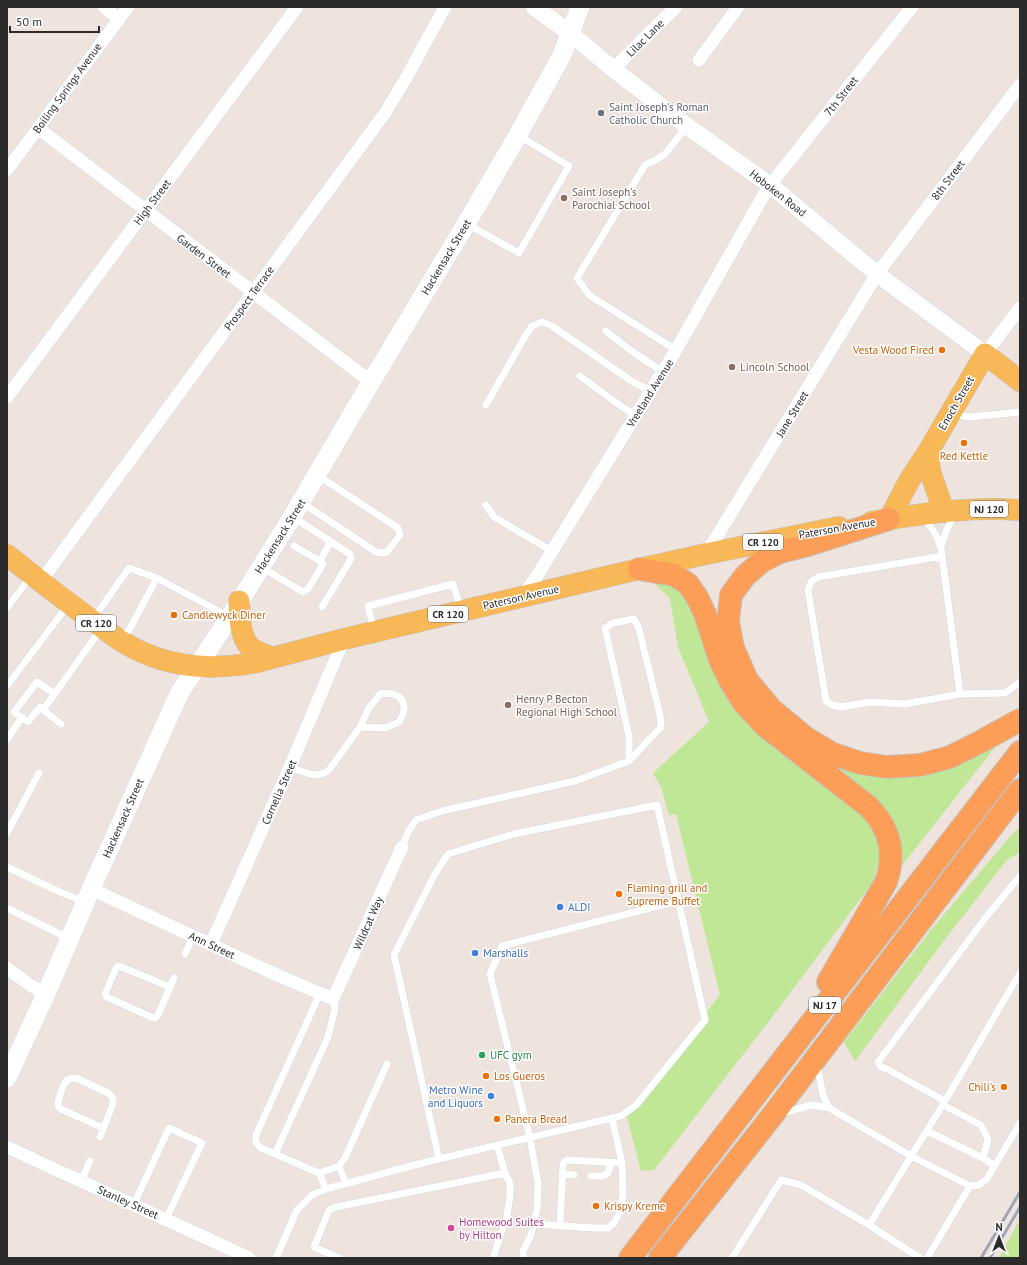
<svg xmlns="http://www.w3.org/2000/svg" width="1027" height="1265" viewBox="0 0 1027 1265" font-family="'PT Sans',sans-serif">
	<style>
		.green { fill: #bfe796 }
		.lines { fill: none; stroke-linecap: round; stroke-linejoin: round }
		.service-casing { stroke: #d2d8e5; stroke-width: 8 }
		.minor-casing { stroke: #d2d8e5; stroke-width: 14 }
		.tertiary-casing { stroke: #d2d8e5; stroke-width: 18 }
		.secondary-casing { stroke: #d2d8e5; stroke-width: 20 }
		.primary-casing { stroke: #c4c4c4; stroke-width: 22 }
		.trunk-casing { stroke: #c4c4c4; stroke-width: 24 }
		.service { stroke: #fff; stroke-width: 7 }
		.minor { stroke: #fff; stroke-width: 13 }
		.tertiary { stroke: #fff; stroke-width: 17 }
		.secondary { stroke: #fff; stroke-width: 19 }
		.primary { stroke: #f8b858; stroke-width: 21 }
		.trunk { stroke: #fc9e57; stroke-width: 22 }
		.rail { stroke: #9fa6b6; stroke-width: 3 }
		.worship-dot { fill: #6b7280; stroke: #fff; stroke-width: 1.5 }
		.education-dot { fill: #8d6e63; stroke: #fff; stroke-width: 1.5 }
		.food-dot { fill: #e8710a; stroke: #fff; stroke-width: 1.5 }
		.shop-dot { fill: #3f7fe0; stroke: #fff; stroke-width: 1.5 }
		.leisure-dot { fill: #2e9e5b; stroke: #fff; stroke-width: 1.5 }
		.hotel-dot { fill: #d1479c; stroke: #fff; stroke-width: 1.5 }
		.labels { text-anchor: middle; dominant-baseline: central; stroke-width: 3; stroke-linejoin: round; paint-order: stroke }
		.shield { fill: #fff; stroke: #6b6b6b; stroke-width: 1 }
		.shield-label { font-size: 10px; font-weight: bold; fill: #2b2b2b }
		.street-label { font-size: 11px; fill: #2b2b2b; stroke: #fff }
		.worship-label { font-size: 11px; fill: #5b616d; stroke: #fff; text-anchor: start }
		.education-label { font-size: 11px; fill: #785e54; stroke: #fff; text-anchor: start }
		.food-label { font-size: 11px; fill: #c56008; stroke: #fff; text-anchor: start }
		.shop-label { font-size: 11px; fill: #366cbe; stroke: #fff; text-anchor: start }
		.leisure-label { font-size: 11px; fill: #27864d; stroke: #fff; text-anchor: start }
		.hotel-label { font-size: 11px; fill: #b23c85; stroke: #fff; text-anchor: start }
	</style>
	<rect width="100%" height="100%" fill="#eee3dd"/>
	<!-- green -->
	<path class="green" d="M648 578 674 581 692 605 715 675 750 718 868 816 881 854 873 882 766 1025 654 1170 641 1171 626 1113 720 995 676 814 669 815 661 787 653 773 709 722 678 647 670 598Z
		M989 745 996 746 893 877 896 830 885 809 823 755 856 765Z
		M1020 828V852L1006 861 946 938 855 1061 844 1042 931 930 1013 833Z
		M1020 1219V1258H999Z"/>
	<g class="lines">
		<!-- service casing -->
		<g class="service-casing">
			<path id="service" d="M467 224 519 253 569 166 518 135
				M606 331 630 350 663 372
				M676 350 589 295 577 278 645 165 656 160 665 154 687 126
				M580 376 622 407 636 415
				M486 405 523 340 532 326 542 322 552 326 633 382 651 391
				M953 414 969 417 1020 412
				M301 502 376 552 384 553 388 551 400 535 398 528 317 475
				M486 505 494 517 552 551
				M293 517 350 554 351 559 322 607
				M923 519C934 527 941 544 942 556L960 694 905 704 871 702 840 707 832 705 826 701 808 590 811 582 818 577 942 556
				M941 547 947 529 955 514
				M320 561 331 541
				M261 567 303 592 308 589 323 564 320 561 294 546
				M157 578 230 617
				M7 608 31 576
				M93 619 129 568 157 578 129 630 122 639
				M374 631 368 606 453 584 461 609
				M7 686 68 605
				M55 694 37 682 14 712 28 722 40 707 43 710 101 629
				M960 694 1005 693 1020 682
				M43 710 61 724
				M7 740 22 717
				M290 767C304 772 316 780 329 770L360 727 369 708 380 694C391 692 405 694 404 710 404 714 401 718 399 722L385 728 360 727
				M7 833 39 773
				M402 847 408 832 416 820 442 811 575 781 629 761V736L605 628 613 623 634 619 639 629 660 715 661 727 629 761
				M7 867 60 892 85 902
				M7 908 70 939
				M185 954 193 936
				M170 987 119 966 116 968 105 994 107 997 151 1017 155 1018 158 1015 174 978
				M319 993 316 1002 256 1135C255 1141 256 1144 261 1148L319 1173 326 1189
				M945 1101 1020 973
				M943 1105 981 1125 988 1139 983 1158
				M829 1108 911 1156 970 1186 979 1185 987 1179 1020 1123
				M782 1113 812 1105 829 1108 823 1095 817 1065
				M927 1131 983 1158 995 1166
				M100 1137 113 1104V1098L108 1093 76 1078C73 1078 72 1078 69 1079 63 1082 58 1099 58 1106L61 1109 103 1128
				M275 1154 328 1037 335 1009 333 999
				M339 1166 346 1183
				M319 1173 339 1166 345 1158 387 1064
				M562 1174 574 1175
				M591 1176H602L608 1173 611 1163
				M81 1182 90 1161
				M134 1204 169 1128 202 1143 166 1219
				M533 1224 595 1228H608L614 1223 619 1214 623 1195 622 1163 612 1118
				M869 1225 945 1101 885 1068 881 1067 878 1062 983 921 1020 876
				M560 1226 563 1165 564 1162 568 1160 622 1163
				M276 1258 297 1210 312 1195 326 1189 426 1162 621 1116 636 1105 705 1020 657 805 514 834 448 854 435 874 394 955 439 1159
				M339 1258 314 1247 329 1210 336 1207 505 1173
				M493 1258 507 1216 510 1196V1183L505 1173 497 1145
				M523 1258V1251L531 1235 537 1209 538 1183 530 1138 490 974 502 946 678 901
				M732 1258 781 1180 801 1185 869 1225 920 1258
				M927 1258 970 1186"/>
		</g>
		<!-- minor casing -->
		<g class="minor-casing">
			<path id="minor" d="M104 7 119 19
				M699 60 738 7
				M613 69 676 7
				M38 128 371 382
				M7 170 128 7
				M985 354 1020 308
				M7 397 297 7
				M706 554 877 274 1020 85
				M41 581 385 113 405 80 445 7
				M522 597 535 579 676 350 762 198 770 185 912 7
				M91 889 277 975 333 999 402 847
				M211 944 290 767 344 639
				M7 968 30 985 46 994
				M7 1147C87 1185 169 1220 249 1258"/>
		</g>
		<!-- tertiary casing -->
		<g class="tertiary-casing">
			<path id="tertiary" d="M534 7 570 33 613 69 687 126 770 185 877 274 985 354"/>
		</g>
		<!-- secondary casing -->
		<g class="secondary-casing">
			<path id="secondary" d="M7 1078 46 994 91 889 180 692 230 617 292 517 371 382 466 224 518 135 562 55 580 7"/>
		</g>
		<!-- primary casing -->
		<g class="primary-casing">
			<path id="primary" d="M928 452 930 471 944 512
				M889 519 909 481 928 452 985 354 1020 381
				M871 522C920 514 971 506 1020 510
				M7 555C34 576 61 598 89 618 100 625 110 634 121 641 163 667 205 671 253 663L344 639 639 569 706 554 839 527
				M239 601C240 616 239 635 250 647 254 651 266 655 272 658"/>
		</g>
		<!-- trunk casing -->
		<g class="trunk-casing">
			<path id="trunk" d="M889 519 808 545 780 552 761 562 745 576 731 595 728 622 733 648 747 680 771 709 806 738 833 754 860 763 887 767 920 765 950 757 980 742 1020 720
				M639 569 674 575 688 584 697 597 705 614 720 660 730 681 743 702 765 726 869 807C890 829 896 853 886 882L828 982
				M630 1258 1020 752
				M660 1258 772 1116 1020 790"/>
		</g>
		<!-- service -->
		<use href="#service" class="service"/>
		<!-- minor -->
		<use href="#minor" class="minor"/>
		<!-- tertiary -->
		<use href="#tertiary" class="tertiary"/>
		<!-- secondary -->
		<use href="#secondary" class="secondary"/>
		<!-- primary -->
		<use href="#primary" class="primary"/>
		<!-- trunk -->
		<use href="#trunk" class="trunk"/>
		<!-- rail -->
		<path class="rail" d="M981 1258 1020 1192
			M990 1258 1020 1207"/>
	</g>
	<!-- markers -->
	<circle class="worship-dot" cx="601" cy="113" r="4"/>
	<g class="education-dot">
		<circle cx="564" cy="198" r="4"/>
		<circle cx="732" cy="367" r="4"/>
		<circle cx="508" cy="705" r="4"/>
	</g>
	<g class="food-dot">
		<circle cx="942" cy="350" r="4"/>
		<circle cx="964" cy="443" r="4"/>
		<circle cx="174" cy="615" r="4"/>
		<circle cx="619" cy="894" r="4"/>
		<circle cx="486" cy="1076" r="4"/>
		<circle cx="1004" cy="1087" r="4"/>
		<circle cx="497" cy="1119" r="4"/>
		<circle cx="596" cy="1206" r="4"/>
	</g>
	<g class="shop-dot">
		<circle cx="560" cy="907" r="4"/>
		<circle cx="475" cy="953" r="4"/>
		<circle cx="491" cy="1096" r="4"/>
	</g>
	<circle class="leisure-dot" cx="482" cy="1055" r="4"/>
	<circle class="hotel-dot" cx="451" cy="1228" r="4"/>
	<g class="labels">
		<!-- shield labels -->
		<g class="shield">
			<rect x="970" y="501" width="38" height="16" rx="3"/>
			<rect x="743" y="534" width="40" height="16" rx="3"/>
			<rect x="428" y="606" width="40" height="16" rx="3"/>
			<rect x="76" y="615" width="40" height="16" rx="3"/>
			<rect x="809" y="997" width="32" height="16" rx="3"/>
		</g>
		<g class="shield-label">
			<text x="989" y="509">NJ 120</text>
			<text x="763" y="542">CR 120</text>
			<text x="448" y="614">CR 120</text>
			<text x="96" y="623">CR 120</text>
			<text x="825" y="1005">NJ 17</text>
		</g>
		<!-- street labels -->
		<g class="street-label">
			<text transform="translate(645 38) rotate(-45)">Lilac Lane</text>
			<text transform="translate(67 88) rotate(-54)">Boiling Springs Avenue</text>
			<text transform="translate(841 96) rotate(-52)">7th Street</text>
			<text transform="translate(948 180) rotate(-53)">8th Street</text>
			<text transform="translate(778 193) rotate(38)">Hoboken Road</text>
			<text transform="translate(152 202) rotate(-53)">High Street</text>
			<text transform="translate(204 256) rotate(37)">Garden Street</text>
			<text transform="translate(446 257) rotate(-59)">Hackensack Street</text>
			<text transform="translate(249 298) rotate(-54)">Prospect Terrace</text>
			<text transform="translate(650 393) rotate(-58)">Vreeland Avenue</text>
			<text transform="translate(956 403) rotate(-60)">Enoch Street</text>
			<text transform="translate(792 414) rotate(-59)">Jane Street</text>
			<text transform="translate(837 528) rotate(-10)">Paterson Avenue</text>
			<text transform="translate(280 536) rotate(-58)">Hackensack Street</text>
			<text transform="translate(521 597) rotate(-13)">Paterson Avenue</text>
			<text transform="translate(279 792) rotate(-66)">Cornelia Street</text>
			<text transform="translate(123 818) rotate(-66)">Hackensack Street</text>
			<text transform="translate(368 923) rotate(-66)">Wildcat Way</text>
			<text transform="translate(212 945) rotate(25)">Ann Street</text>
			<text transform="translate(128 1202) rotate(24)">Stanley Street</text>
		</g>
		<!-- worship labels -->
		<g class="worship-label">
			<text x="609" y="107">Saint Joseph's Roman<tspan x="609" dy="13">Catholic Church</tspan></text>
		</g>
		<!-- education labels -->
		<g class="education-label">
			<text x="572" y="192">Saint Joseph's<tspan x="572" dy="13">Parochial School</tspan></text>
			<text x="740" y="367">Lincoln School</text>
			<text x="516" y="699">Henry P Becton<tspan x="516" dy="13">Regional High School</tspan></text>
		</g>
		<!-- food labels -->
		<g class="food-label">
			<text x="934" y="350" text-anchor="end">Vesta Wood Fired</text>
			<text x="964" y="456" text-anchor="middle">Red Kettle</text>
			<text x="182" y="615">Candlewyck Diner</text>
			<text x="627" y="888">Flaming grill and<tspan x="627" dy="13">Supreme Buffet</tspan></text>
			<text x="494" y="1076">Los Gueros</text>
			<text x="996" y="1087" text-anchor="end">Chili's</text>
			<text x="505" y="1119">Panera Bread</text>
			<text x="604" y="1206">Krispy Kreme</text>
		</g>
		<!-- shop labels -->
		<g class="shop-label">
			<text x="568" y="907">ALDI</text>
			<text x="483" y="953">Marshalls</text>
			<text x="483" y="1090" text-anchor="end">Metro Wine<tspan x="483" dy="13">and Liquors</tspan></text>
		</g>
		<!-- leisure labels -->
		<g class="leisure-label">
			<text x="490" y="1055">UFC gym</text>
		</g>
		<!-- hotel labels -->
		<g class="hotel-label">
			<text x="459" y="1222">Homewood Suites<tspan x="459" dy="13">by Hilton</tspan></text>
		</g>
	</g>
	<!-- border -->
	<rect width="1027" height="1265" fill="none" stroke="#2b2b2b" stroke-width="16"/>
	<!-- north arrow -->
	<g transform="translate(999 1237)" stroke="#ffffff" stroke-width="3" paint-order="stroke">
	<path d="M0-3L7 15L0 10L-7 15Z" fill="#2b2b2b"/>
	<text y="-6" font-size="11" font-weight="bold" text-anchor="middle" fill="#2b2b2b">N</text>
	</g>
	<!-- scale -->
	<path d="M10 26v6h89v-6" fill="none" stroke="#2b2b2b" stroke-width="2"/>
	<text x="16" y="26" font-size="12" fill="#2b2b2b" stroke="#ffffff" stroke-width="3" paint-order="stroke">50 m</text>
</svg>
